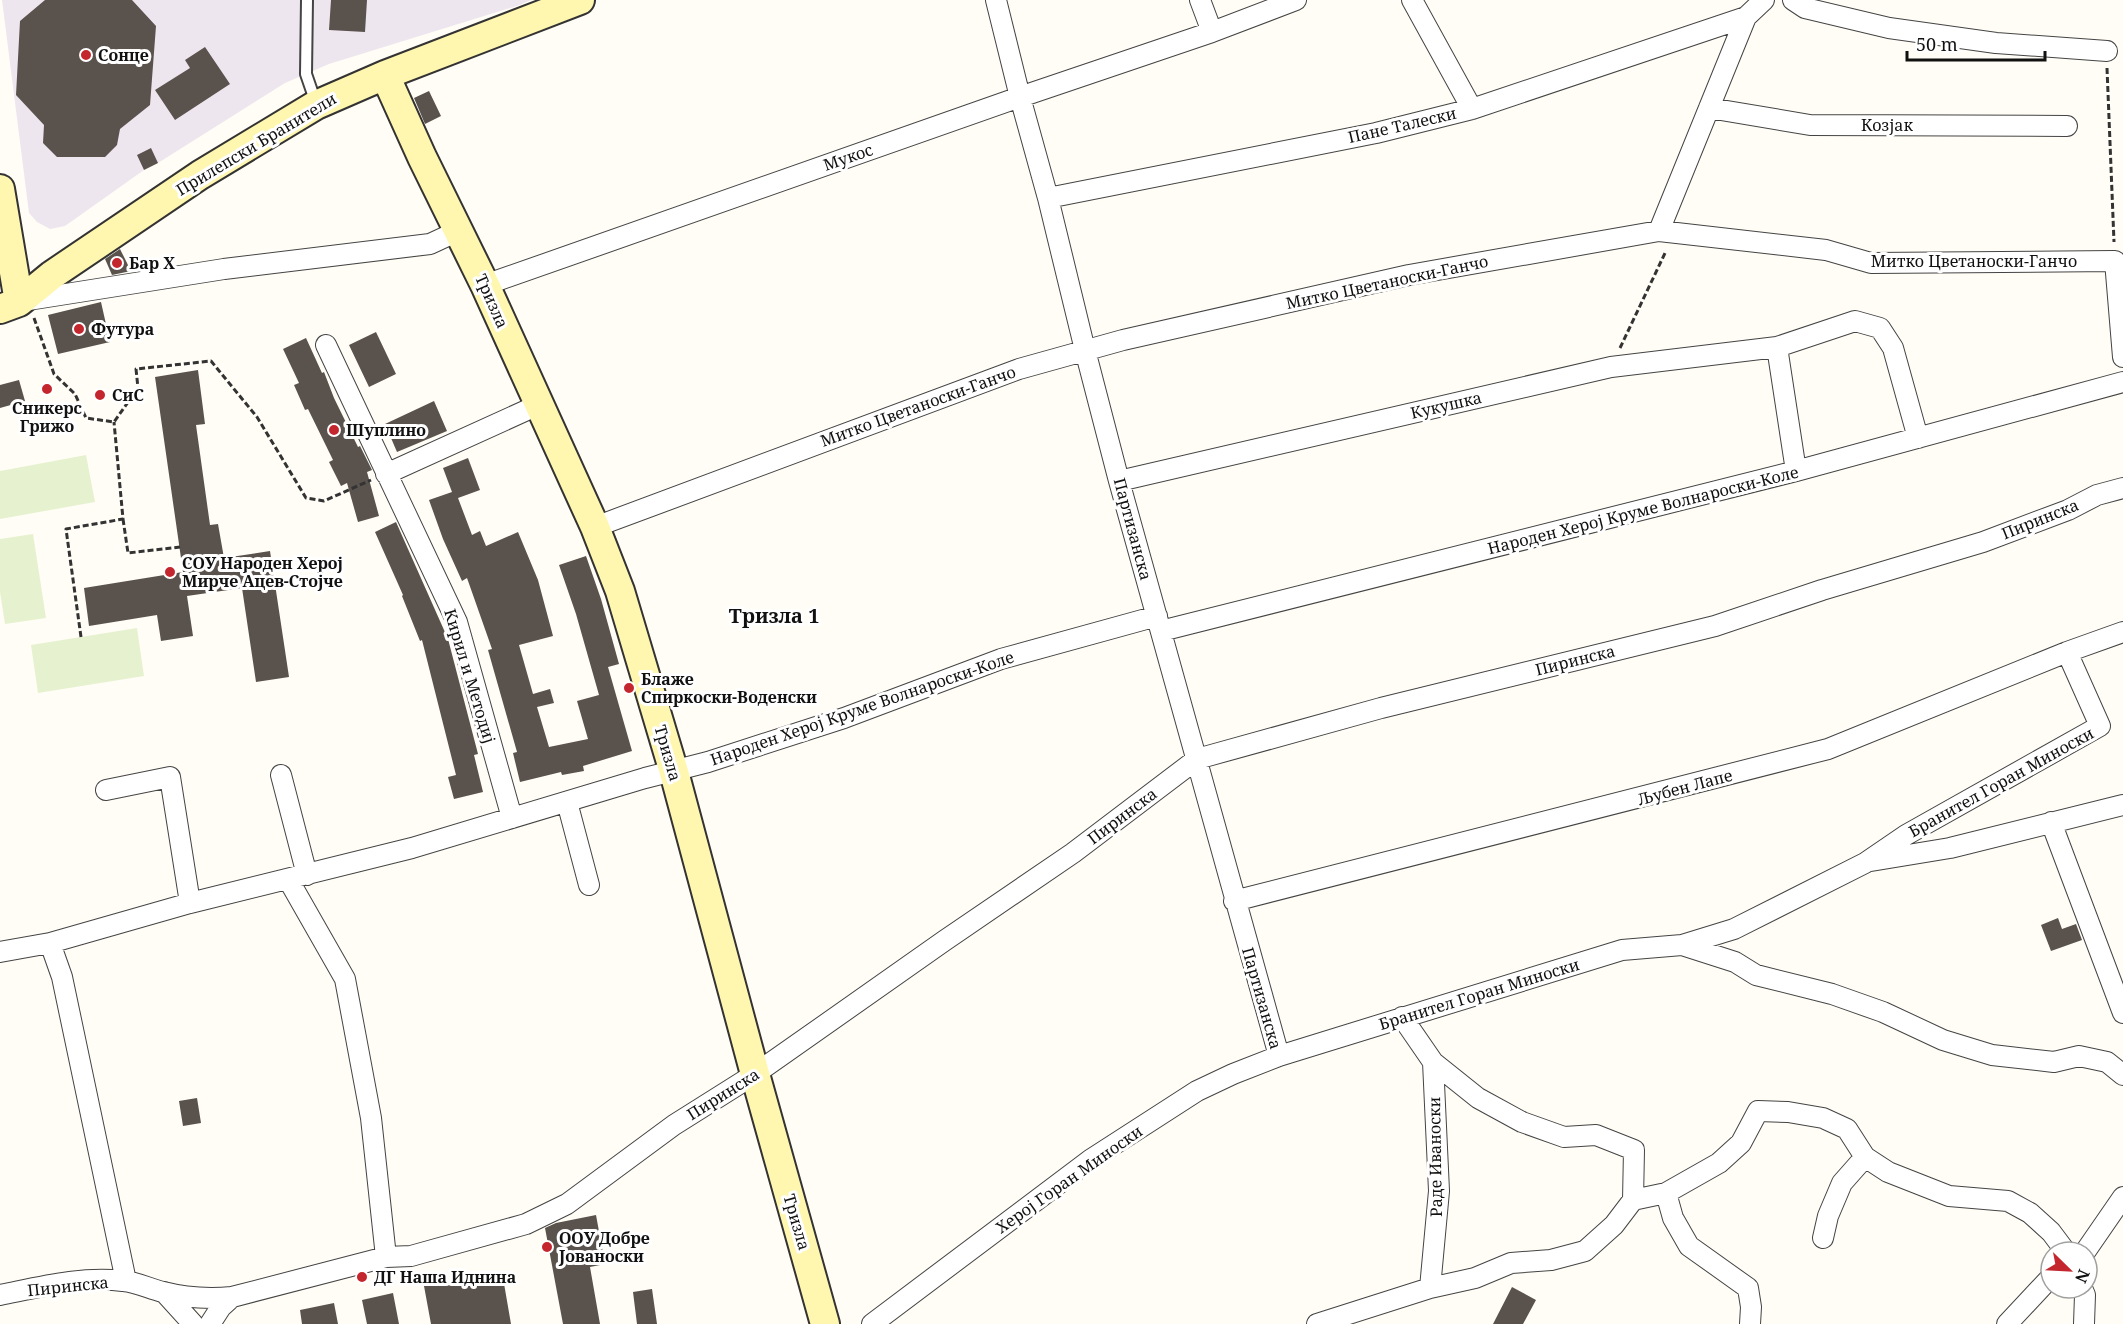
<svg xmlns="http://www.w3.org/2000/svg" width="2123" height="1324" viewBox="0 0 2123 1324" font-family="'Noto Serif',serif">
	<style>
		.industrial { fill: #eee6ef }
		.pitch { fill: #e6f2cf }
		.building { fill: #5a524d }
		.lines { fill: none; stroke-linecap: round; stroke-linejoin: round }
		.lane-casing { stroke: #444; stroke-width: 14 }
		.street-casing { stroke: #444; stroke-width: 22 }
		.secondary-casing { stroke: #333; stroke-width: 32 }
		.path { stroke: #333; stroke-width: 3; stroke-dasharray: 6 3; stroke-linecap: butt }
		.lane { stroke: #fff; stroke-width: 10 }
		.street { stroke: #fff; stroke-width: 20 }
		.secondary { stroke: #fff6b0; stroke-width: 28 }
		.poi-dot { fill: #c4262e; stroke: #fff; stroke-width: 2 }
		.labels { text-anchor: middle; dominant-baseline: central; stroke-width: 6; stroke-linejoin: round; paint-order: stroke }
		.poi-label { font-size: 16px; font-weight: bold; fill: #111; stroke: #fff; text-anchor: start }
		.street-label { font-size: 16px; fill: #111; stroke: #fff }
		.quarter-label { font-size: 20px; font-weight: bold; fill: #111; stroke: #fff }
	</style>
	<rect width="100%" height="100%" fill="#fffdf5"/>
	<!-- industrial -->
	<path class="industrial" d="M2 0H531L520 5 329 64 285 83 158 163 144 170 65 226 50 229 37 222 29 213Z"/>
	<!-- pitch -->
	<path class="pitch" d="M86 455 95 502 0 519V471Z
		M33 534 46 618 5 624 0 592V539Z
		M137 628 144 676 38 693 31 645Z"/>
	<!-- building -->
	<path class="building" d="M45 0H132L156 26 150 105 120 129 117 145 105 157H57L43 143 44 125 16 95 20 21Z
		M331 0H367L365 32 329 30Z
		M205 47 230 84 175 120 155 90 190 68 185 60Z
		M429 91 441 116 425 124 414 98Z
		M151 148 158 163 144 170 137 155Z
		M120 249 131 271 112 275 105 259Z
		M101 302 110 342 58 354 48 315Z
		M376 332 396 374 369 387 349 345Z
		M306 338 322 373 324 372 334 398 358 447 360 446 372 470 367 472 379 516 358 522 347 483 341 486 329 462 333 460 308 409 305 410 294 385 299 383 283 349Z
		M198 370 205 424 196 425 210 525 218 524 224 558 270 551 289 677 256 682 242 588 187 596 193 636 161 641 157 615 89 626 84 588 183 572 155 377Z
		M19 380 25 401 0 408V385Z
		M434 401 447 431 397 452 385 424Z
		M468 458 480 490 458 498 472 535 480 531 486 546 518 532 538 580 553 636 519 645 533 694 550 689 554 703 537 707 549 747 588 739 577 701 599 695 576 614 559 565 586 556 601 599 619 664 608 667 632 751 583 766 584 771 562 775 561 772 520 782 513 753 517 752 488 650 492 649 467 578 462 581 443 539 429 500 452 492 443 468Z
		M396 522 448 639 478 754 474 755 483 792 454 799 448 777 456 775 422 640 420 641 402 596 403 595 375 532Z
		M2058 918 2062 929 2076 924 2082 940 2051 951 2041 925Z
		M197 1098 201 1123 183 1126 179 1101Z
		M596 1215 605 1264 590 1267 600 1324H563L545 1228 556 1223Z
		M502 1272 511 1324H431L424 1286Z
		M1512 1287 1536 1300 1523 1324H1493Z
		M652 1289 657 1324H637L633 1292Z
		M393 1293 399 1324H367L362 1300Z
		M334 1303 338 1324H302L300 1310Z"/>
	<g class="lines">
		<!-- lane casing -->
		<g class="lane-casing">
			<path id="lane" d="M307 0 306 74 316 103"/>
		</g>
		<!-- street casing -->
		<g class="street-casing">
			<path id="street" d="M996 0 1020 97 1048 198 1085 350 1119 481 1279 1056
				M1200 0 1212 32
				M1412 0 1472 109
				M1793 0 1805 8 1889 28 1996 43 2107 51
				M1709 108 1810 125 2067 126
				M1048 198 1376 133 1472 109 1746 17
				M1659 231 1746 17 1764 0
				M485 285 1020 97 1212 32 1296 0
				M22 301 224 269 430 244 458 231
				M326 345 457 622 512 818
				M1777 347 1796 471
				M386 474 538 405
				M1119 481 1611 367 1777 347 1855 321 1880 328 1893 348 1918 438
				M595 527 1019 369 1123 340 1409 275 1659 231 1826 250 1871 263 2115 261 2123 357
				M1161 631 1796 471 2123 382
				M281 775 307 875
				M106 790 170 777 190 903
				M567 802 589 885
				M2051 822 2123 1013
				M1871 861 1950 848 2123 805
				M288 879 345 979 371 1118 386 1257
				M1234 901 1828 749 2067 652 2123 632
				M50 943 62 977 126 1281
				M1682 945 1735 962 1756 975 1832 994 1883 1012 1943 1040 1992 1055 2054 1062 2079 1056 2107 1062 2123 1075
				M0 952 50 943 190 903 412 848 645 778 708 762 844 718 1001 659 1157 616
				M1402 1017 1433 1062 1478 1098 1522 1122 1564 1137 1596 1135 1634 1150 1633 1200
				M1666 1193 1673 1218 1689 1246 1748 1288 1751 1307 1750 1324
				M1823 1238 1828 1216 1842 1183 1865 1157
				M2085 1252 2123 1197
				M1430 1288 1439 1191 1433 1062
				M2082 1288 2085 1295 2084 1324
				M164 1292 193 1324
				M0 1295C40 1287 82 1276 123 1281 137 1282 150 1289 163 1292 186 1298 208 1299 232 1297
				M210 1324 221 1307 232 1297 386 1257 411 1256 526 1224 567 1204 674 1125 755 1074 944 941 1073 853 1197 759 1381 708 1715 626 1822 590 1983 542 2068 510 2097 495 2123 488
				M872 1324 1090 1160 1197 1091 1233 1074 1279 1056 1622 950 1682 945 1734 929 1865 863 1906 835 2100 726 2067 652
				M1317 1324 1430 1288 1475 1278 1511 1263 1551 1260 1585 1251 1614 1225 1633 1200 1666 1193 1719 1163 1741 1143 1758 1111 1788 1112 1823 1118 1847 1129 1865 1157 1888 1172 1949 1196 2008 1201 2030 1213 2051 1232 2066 1252
				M2007 1324 2051 1277"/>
		</g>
		<!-- secondary casing -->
		<g class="secondary-casing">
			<path id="secondary" d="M385 75 422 157 485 285 595 527 620 591 674 772 755 1074 825 1324
				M0 189 19 302
				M0 309 19 302 52 275 200 175 316 105 385 75 580 0"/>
		</g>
		<!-- path -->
		<path class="path" d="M2107 68 2114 242
			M34 318 54 374 75 394 86 418 114 422 138 388 136 369 211 361 257 417 306 498 324 501 371 480
			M1620 348 1666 251
			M123 519 128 553 180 547
			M81 637 66 529 123 519 114 422"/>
		<!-- lane -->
		<use href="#lane" class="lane"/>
		<!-- street -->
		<use href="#street" class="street"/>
		<!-- secondary -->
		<use href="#secondary" class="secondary"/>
	</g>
	<!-- markers -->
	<g class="poi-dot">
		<circle cx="86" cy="55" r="6"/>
		<circle cx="117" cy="263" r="6"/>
		<circle cx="79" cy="329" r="6"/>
		<circle cx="47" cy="389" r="6"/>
		<circle cx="100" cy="395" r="6"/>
		<circle cx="334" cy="430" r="6"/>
		<circle cx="170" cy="572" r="6"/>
		<circle cx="629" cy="688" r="6"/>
		<circle cx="547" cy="1247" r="6"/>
		<circle cx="362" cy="1277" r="6"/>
	</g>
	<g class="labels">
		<!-- poi labels -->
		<g class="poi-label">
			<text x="98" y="55">Сонце</text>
			<text x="129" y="263">Бар Х</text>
			<text x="91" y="329">Футура</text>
			<text x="112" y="395">СиС</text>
			<text x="47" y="408" text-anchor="middle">Сникерс<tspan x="47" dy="18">Грижо</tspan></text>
			<text x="346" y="430">Шуплино</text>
			<text x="182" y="563">СОУ Народен Херој<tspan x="182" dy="18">Мирче Ацев-Стојче</tspan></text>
			<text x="641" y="679">Блаже<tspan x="641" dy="18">Спиркоски-Воденски</tspan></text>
			<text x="559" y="1238">ООУ Добре<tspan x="559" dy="18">Јованоски</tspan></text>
			<text x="374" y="1277">ДГ Наша Иднина</text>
		</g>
		<!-- street labels -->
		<g class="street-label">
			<text transform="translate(1402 125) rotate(-13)">Пане Талески</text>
			<text x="1887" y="125">Козјак</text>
			<text transform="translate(256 144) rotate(-31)">Прилепски Бранители</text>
			<text transform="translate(848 157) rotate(-19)">Мукос</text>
			<text x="1974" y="261">Митко Цветаноски-Ганчо</text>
			<text transform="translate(1387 282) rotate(-12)">Митко Цветаноски-Ганчо</text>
			<text transform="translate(492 301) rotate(66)">Тризла</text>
			<text transform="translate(1446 405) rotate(-13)">Кукушка</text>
			<text transform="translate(918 406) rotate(-20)">Митко Цветаноски-Ганчо</text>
			<text transform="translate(1643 510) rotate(-14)">Народен Херој Круме Волнароски-Коле</text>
			<text transform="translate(2040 519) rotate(-22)">Пиринска</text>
			<text transform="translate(1133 529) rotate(75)">Партизанска</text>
			<text transform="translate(1575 660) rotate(-14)">Пиринска</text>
			<text transform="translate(470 676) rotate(73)">Кирил и Методиј</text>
			<text transform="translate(862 708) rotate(-19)">Народен Херој Круме Волнароски-Коле</text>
			<text transform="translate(668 753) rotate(74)">Тризла</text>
			<text transform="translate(2001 782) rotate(-29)">Бранител Горан Миноски</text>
			<text transform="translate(1685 787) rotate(-15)">Љубен Лапе</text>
			<text transform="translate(1122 816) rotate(-37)">Пиринска</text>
			<text transform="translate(1479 994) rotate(-17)">Бранител Горан Миноски</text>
			<text transform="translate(1262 998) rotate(74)">Партизанска</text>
			<text transform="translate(723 1094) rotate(-32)">Пиринска</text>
			<text transform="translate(1435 1157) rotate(-91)">Раде Иваноски</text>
			<text transform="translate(1069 1179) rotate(-35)">Херој Горан Миноски</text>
			<text transform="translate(797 1222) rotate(74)">Тризла</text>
			<text transform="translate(68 1286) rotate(-6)">Пиринска</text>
		</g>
		<!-- quarter labels -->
		<g class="quarter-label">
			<text x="774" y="615">Тризла 1</text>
		</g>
	</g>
	<!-- north arrow -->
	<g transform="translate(2069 1270) rotate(114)"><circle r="28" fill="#ffffff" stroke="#a0a0a0" stroke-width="1.5"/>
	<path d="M0-4.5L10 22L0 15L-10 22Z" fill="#c4262e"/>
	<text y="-9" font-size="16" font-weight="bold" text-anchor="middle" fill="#111111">N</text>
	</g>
	<!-- scale -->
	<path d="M1907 51v9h138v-9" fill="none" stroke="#111111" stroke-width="3"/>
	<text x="1916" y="51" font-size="18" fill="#111111" stroke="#ffffff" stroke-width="4.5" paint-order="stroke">50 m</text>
</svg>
